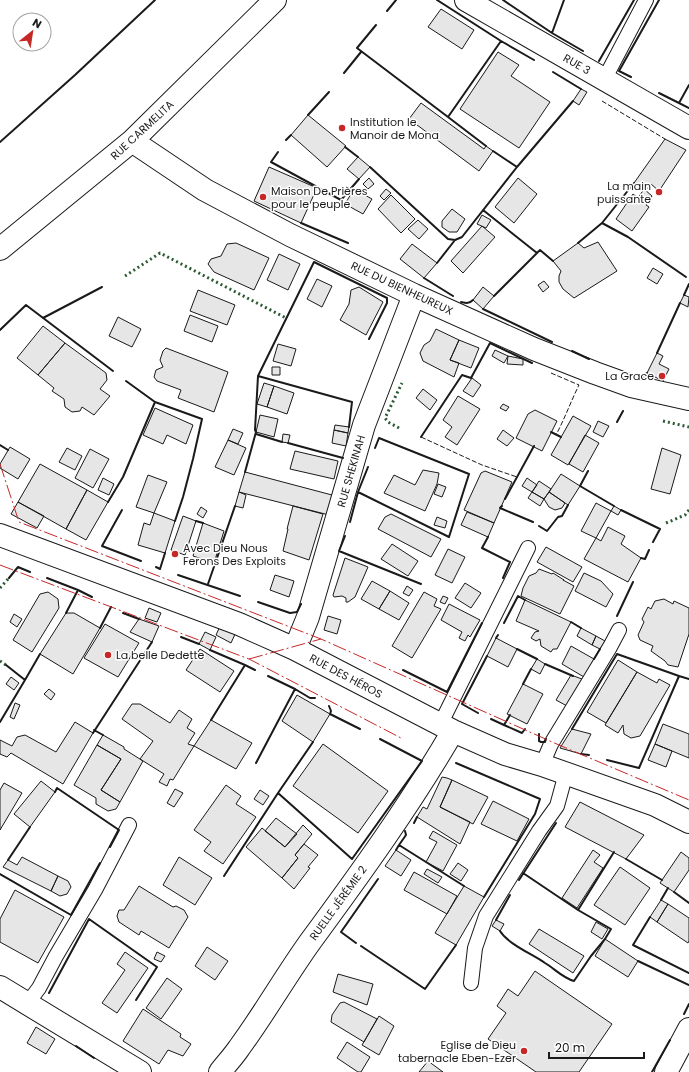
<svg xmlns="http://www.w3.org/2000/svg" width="689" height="1072" viewBox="0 0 689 1072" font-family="Poppins,sans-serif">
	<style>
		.building { fill: #e6e6e6; stroke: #1a1a1a }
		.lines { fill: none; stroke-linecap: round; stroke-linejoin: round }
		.lane-casing { stroke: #1a1a1a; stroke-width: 16 }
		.street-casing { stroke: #1a1a1a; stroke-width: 24 }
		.lane { stroke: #fff; stroke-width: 14 }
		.street { stroke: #fff; stroke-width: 22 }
		.hedge { stroke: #2b5a34; stroke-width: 3; stroke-dasharray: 2 3; stroke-linecap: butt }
		.fence { stroke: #1a1a1a; stroke-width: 1; stroke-dasharray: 5 2; stroke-linecap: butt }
		.wall { stroke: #1a1a1a; stroke-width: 2 }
		.power { stroke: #c62828; stroke-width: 1; stroke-dasharray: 14 3 2 3; stroke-linecap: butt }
		.poi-dot { fill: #c62828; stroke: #fff; stroke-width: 1.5 }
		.labels { text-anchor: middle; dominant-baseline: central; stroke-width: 3; stroke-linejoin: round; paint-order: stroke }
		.street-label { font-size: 11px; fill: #1a1a1a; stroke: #fff }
		.poi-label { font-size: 11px; fill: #1a1a1a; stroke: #fff; text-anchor: start }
	</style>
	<rect width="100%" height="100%" fill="#fff"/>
	<!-- building -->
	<path class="building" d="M441 9 474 30 462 49 428 27Z
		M498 52 519 65 511 76 550 102 519 148 460 109Z
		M581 89 587 92 579 105 573 101Z
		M421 103 484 149 486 146 493 151 479 171 409 119Z
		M308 115 346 146 327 167 291 135Z
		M665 139 686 150 659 191 651 184 645 191 634 183Z
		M358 157 370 167 359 179 347 169Z
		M269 167 317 188 301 223 254 201Z
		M369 178 374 184 368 189 363 184Z
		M518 178 537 194 514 223 495 207Z
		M354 189 372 199 363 214 345 204Z
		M386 189 391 193 384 200 380 196Z
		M644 189 652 196 646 205 649 207 632 231 616 219 633 194 638 198Z
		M391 195 415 219 401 233 378 209Z
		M452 209 465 219 457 232H449L442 227V221Z
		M482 215 491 220 486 228 477 224Z
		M418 220 428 229 419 239 408 229Z
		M482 226 495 237 463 273 451 261Z
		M598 242 617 271 574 298 563 289 559 282V276L561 271 553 261 578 243 584 248Z
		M236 243 269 258 254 290 214 272 208 264 211 259 221 256 227 244Z
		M412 244 437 263 424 278 400 259Z
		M279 254 300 264 288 290 267 280Z
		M653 268 663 274 657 284 647 278Z
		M317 279 332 286 322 307 307 299Z
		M544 281 549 287 543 292 538 285Z
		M359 287 383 302 366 335 340 320 349 304 351 290Z
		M483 287 494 296 483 309 473 300Z
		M198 290 235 305 227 325 190 311Z
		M684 295 689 297 688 307 680 303Z
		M190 315 218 326 212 342 184 331Z
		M118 317 141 329 132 347 109 336Z
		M43 326 65 343 38 375 17 358Z
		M436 329 459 340 450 360 459 363 454 377 423 361 420 353 424 345 430 341Z
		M459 340 479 348 471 368 450 360Z
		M65 343 106 373 107 380 100 389 110 396 94 415 82 407 80 411 72 412 65 407 64 399 52 391 54 388 38 375Z
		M278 344 296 349 291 366 273 361Z
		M166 348 228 372 214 412 178 398 181 390 157 381 154 377 156 370 163 367 160 360 163 351Z
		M495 350 508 356 504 363 492 356Z
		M657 353 663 356 659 364 669 369 663 381 647 373Z
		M508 356 523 359V365L507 364Z
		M272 367H280V375H272Z
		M472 378 481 385 473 397 463 391Z
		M264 383 274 386 267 407 257 404Z
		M274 386 294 393 287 414 267 407Z
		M423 389 437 400 430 410 416 398Z
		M458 396 480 409 457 445 445 437 452 427 443 420Z
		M503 404 509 407 506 411 500 408Z
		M155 408 193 425 186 444 167 435 163 444 143 435Z
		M535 410 557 421 542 451 516 438 528 414Z
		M260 415 278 419 274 437 256 432Z
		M573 416 591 426 568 465 551 455Z
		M598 421 609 426 603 437 593 432Z
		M335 425 349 427 348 433 334 430Z
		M233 429 243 433 238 444 228 440Z
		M334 430 348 433 346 446 332 443Z
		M503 430 514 438 507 446 497 439Z
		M283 434 290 435 288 443 282 442Z
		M585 435 599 443 583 472 569 464Z
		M228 440 246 448 234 475 215 467Z
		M10 447 30 459 18 479 0 468V464Z
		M67 448 82 456 75 470 59 462Z
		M662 448 681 455 670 494 651 489Z
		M90 449 109 459 93 488 75 478Z
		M295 451 338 461 334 479 290 469Z
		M40 464 87 490 66 529 18 502Z
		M423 470 439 473 437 484 425 511 384 493 394 475 415 485Z
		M485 471 512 482 494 523 464 510 481 473Z
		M245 472 332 495 329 515 239 492Z
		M561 474 580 486 568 505 549 492Z
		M148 475 167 482 154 513 136 507Z
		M103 478 114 484 109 495 98 490Z
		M527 478 537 485 532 492 522 486Z
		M539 481 551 489 544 499 532 492Z
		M438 484 446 487 442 497 434 494Z
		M87 490 108 502 86 540 66 529Z
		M239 492 246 495 243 508 235 506Z
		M532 492 544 499 540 506 528 498Z
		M549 492 565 503 562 508 555 510 549 507 544 499Z
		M18 502 44 516 37 528 11 514Z
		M596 503 611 511 596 538 581 531Z
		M293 506 323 514 309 560 283 551 288 529H287Z
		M614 506 621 510 618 515 611 511Z
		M201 507 207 511 203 518 197 514Z
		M467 512 494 523 488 537 461 525Z
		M154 513 175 521 165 553 138 545 144 523 150 525Z
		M391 514 441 539 431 557 378 529 385 517Z
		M183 516 196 521 185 555 171 550Z
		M437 517 447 521 445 528 434 525Z
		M203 523 224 531 214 563 193 556Z
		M608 527 625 536 621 544 641 558 628 582 584 559 596 538 601 541Z
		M392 544 418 561 408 576 381 559Z
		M546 547 582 567 573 582 537 562Z
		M448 549 465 557 452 583 435 575Z
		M345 558 368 567 355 597 348 602H346V598L342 596 334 597 333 595Z
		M539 569 552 574 553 573 564 580H563L574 586 560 614 521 596 523 588 529 576 536 573Z
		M584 573 601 581 613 594 606 607 575 591Z
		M275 575 294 581 289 597 270 590Z
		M372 581 390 591 379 609 361 599Z
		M465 583 481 593 471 608 455 598Z
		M407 586 413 590 409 596 403 593Z
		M390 591 409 603 399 620 379 609Z
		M48 592 58 599 59 608 32 652 13 640 40 594Z
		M424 592 437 599 434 606 441 609 412 658 392 646Z
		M443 596 448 598 445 604 440 602Z
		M664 599 673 604 674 601 689 608V634L678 667 668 665 665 661 651 651 653 646 640 640 638 635 644 622 642 619 648 607 651 609 655 601Z
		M525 600 571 622 557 649H553L551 652 541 646 540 639 536 641 531 638 535 632 539 631 516 621Z
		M449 604 480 620 470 637 468 635 465 641 459 638 462 632 441 620Z
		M149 608 161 613 157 622 145 618Z
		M66 613H74L100 628 73 674 40 654Z
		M14 614 22 619 17 627 10 622Z
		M328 616 341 620 337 634 324 630Z
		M139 619 159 626 152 642 130 632Z
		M105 624 139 643 118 677 84 658Z
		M221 624 236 632 231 643 216 635Z
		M581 628 596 636 592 645 577 636Z
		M205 632 216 637 210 650 199 644Z
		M596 636 605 641 600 649 592 645Z
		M496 638 517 649 508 667 487 656Z
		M571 646 594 659 584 677 562 664Z
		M200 649 234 671 220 692 186 670Z
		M537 659 545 664 540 674 531 669Z
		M618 660 637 672 606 723 587 712Z
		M637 672 657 683 659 679 670 685 640 736 631 738 624 734 623 725 618 733 605 725Z
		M571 675 582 679 567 706 556 700Z
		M11 677 19 683 14 690 6 684Z
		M523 684 543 694 527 724 507 714Z
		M49 689 55 694 51 700 44 694Z
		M297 695 330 714 313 742 282 721Z
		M15 703 20 705 14 719 10 717Z
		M132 704H140L170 723 179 710 192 719 187 728 195 733 188 744 194 746 173 780 170 779 167 786 159 782 164 774 140 759 153 741 122 719Z
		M211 720 252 743 236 769 194 746Z
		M75 722 93 733 63 784 11 753 7 757 0 754V740L12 746 17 737 25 735 56 752Z
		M663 724 689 734V758L655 744Z
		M572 729 591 734 581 754 560 748Z
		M103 735 124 747V749L143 761 120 802 101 790 121 759 97 745Z
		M323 744 388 791 358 833 293 786Z
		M655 744 672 751 666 767 648 760Z
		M97 745 121 759 101 790 120 802 116 809 108 811 96 804V798L74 785Z
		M442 777 447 778 452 780 440 807 470 822 460 844 417 817 423 807 427 809Z
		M452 780 488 797 473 824 440 807Z
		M41 781 55 792 30 827 14 814Z
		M4 783 22 793 0 830V790Z
		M226 785 241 796 236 804 256 817 223 864 204 851 211 842 194 830Z
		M175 789 183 793 174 807 167 803Z
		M260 790 269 796 263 805 254 799Z
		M493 801 529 819 517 841 481 824Z
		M580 802 644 835 626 859 565 827Z
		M276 818 297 834 285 847 265 831Z
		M303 825 312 834 295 855 298 858 282 878 246 847 262 828 285 847Z
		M433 831 457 845 443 871 426 862 437 842 429 838Z
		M304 844 318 855 308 867 310 868 294 889 282 878 298 858 295 855Z
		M396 850 411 860 401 876 385 866Z
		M593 850 600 855 594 862 603 868 577 908 562 898Z
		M681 852 689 858V870L674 892 660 883Z
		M22 857 58 876 51 891 3 867 8 860 17 865Z
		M179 857 212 878 195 905 163 885Z
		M458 863 468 870 461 881 450 874Z
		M620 867 650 888 625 925 594 905Z
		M427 869 442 877 438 883 424 874Z
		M414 872 457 896 447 914 404 890Z
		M58 876 68 881 71 887 67 894 60 896 51 891Z
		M139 886 173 907 176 906 184 910 188 917 169 948 141 931 139 935 119 922 117 916 119 910H124Z
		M464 886 484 897 456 945 435 933Z
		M15 890 64 917 38 963 0 942V919Z
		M661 900 668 904 657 922 650 917Z
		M668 904 689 918V941L688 943 657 922Z
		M496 920 504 924 500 931 492 926Z
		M596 922 608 929 602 939 591 932Z
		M539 929 584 956 573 973 529 944Z
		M605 939 638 961 628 977 595 956Z
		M207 947 228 961 215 980 195 966Z
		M125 952 148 968 117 1013 102 1003 125 970 117 964Z
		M157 952 165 956 161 962 154 959Z
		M535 971 612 1024 579 1072H536L488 1039 506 1013 497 1006 508 989 518 996Z
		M338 974 373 984 367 1005 333 992Z
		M167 978 182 989 161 1019 146 1008Z
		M344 1002 377 1019 364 1042 331 1022 332 1015 340 1003Z
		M143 1009 181 1034 180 1037 191 1044 183 1056 168 1050 159 1064 123 1041Z
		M379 1016 394 1026 379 1055 362 1045Z
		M36 1027 55 1039 46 1054 27 1043Z
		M347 1042 370 1057 361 1072H358L337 1058Z
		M428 1061 443 1072H419Z"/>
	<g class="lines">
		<!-- lane casing -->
		<g class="lane-casing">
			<path id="lane" d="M604 80 646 0
				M440 725 528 548
				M542 765 551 744 610 647 619 630
				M471 983 475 948 486 916 539 831 557 806 566 773
				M27 1004 39 988 56 956 95 890 129 825"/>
		</g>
		<!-- street casing -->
		<g class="street-casing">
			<path id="street" d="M466 0 689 128
				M132 141 205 190 290 235 414 295 534 349 595 373 631 386 689 399
				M0 249 132 141 275 0
				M0 535 239 624 295 649 453 731 505 754 542 765 655 805 689 822
				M295 649 308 617 364 425 414 295
				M0 987 140 1072
				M220 1072C226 1064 233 1057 239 1048 264 1014 285 977 310 942 360 874 410 805 453 731
				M666 1072 689 1029"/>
		</g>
		<!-- lane -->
		<use href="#lane" class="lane"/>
		<!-- street -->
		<use href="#street" class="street"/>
		<!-- hedge -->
		<path class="hedge" d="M125 276 160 253 286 318
			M663 421 689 427
			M399 428 388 422 385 418 402 383
			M666 523 685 515 689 510
			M0 588 9 578
			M0 661 6 665"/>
		<!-- fence -->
		<path class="fence" d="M602 101 665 139
			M551 373 579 385C571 401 565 418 556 435
			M421 437 482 465 517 477"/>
		<!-- wall -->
		<path class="wall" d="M437 0 501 41 534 60
			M503 0 552 33 564 0
			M387 11 396 0
			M376 25 357 48 448 117 501 41
			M552 33 583 51
			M599 61 634 0
			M553 72 581 89
			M344 73 361 52
			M631 77 619 71 659 0
			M659 93 679 103 689 85
			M679 103 689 108
			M308 115 329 92
			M448 117 486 146
			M286 140 291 135
			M0 142 75 75 155 0
			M345 147 358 157
			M493 151 517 167
			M278 152 271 162 341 200 359 179
			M370 167 448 239 455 240 462 237 517 167 573 101
			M483 210 537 253
			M301 223 348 243
			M602 223 634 183
			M578 243 602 223 628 237 686 277
			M437 263 455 240
			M424 278 453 296
			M684 295 689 284
			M494 296 540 250 553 261
			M461 302C466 303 469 304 473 300
			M483 309 552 342
			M43 318 102 287
			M0 330 26 305 113 371
			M572 351 589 359
			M657 353 680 303
			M258 376 314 262 387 298V303L369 339
			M638 378 647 373
			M126 381 155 402 202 419 193 459 183 497 175 521
			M617 422 623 411
			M551 432 561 437
			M256 434 282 442
			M421 437 462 375 471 378 490 343 532 363
			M288 443 343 458
			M0 445 8 450
			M368 467 358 492 449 537 469 474 379 438 375 448
			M588 471 580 486 614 506
			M245 472 256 432 255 430 258 376 352 402 349 427
			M505 499 534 446
			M108 502 123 477 155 402
			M502 506 500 508 533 522
			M122 510 102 546 141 561
			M621 510 660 529 653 542
			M196 521 203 523
			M350 522 358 492
			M539 526 547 531 558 517 562 516 568 505
			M345 536 339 551 421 584
			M488 537 482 548 510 562 503 578
			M641 558 645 559 649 550
			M156 567 160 569 165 553
			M178 575 240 596
			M9 578 18 567 30 572
			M47 578 78 590 66 613
			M208 584 235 506
			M78 590 92 597
			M258 602 290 613 297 612 301 604
			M123 613 139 619
			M617 616 633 582
			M571 622 581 628
			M504 623 518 596 525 600
			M100 628 111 607
			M181 637 199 644
			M496 638 498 635
			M517 649 537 659
			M210 650 245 665
			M594 659 600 649
			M545 664 573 676
			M6 665 25 680 40 654
			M403 670 447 692 482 623
			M679 676 689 679
			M523 684 531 669
			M295 689 310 698H315
			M329 706 331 711 330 714 360 729
			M478 713 462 704 487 656
			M491 719 504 725 510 715
			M211 720 245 665 255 670
			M0 722 25 680
			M504 725 522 733 525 729
			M572 729 617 654 679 676 639 768 607 760
			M94 730 103 735
			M93 733 152 642
			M539 734V741L541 742H545L546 739
			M313 742 278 793 352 859 422 761 380 739
			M581 754 589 755
			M256 763 295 689 268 676
			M456 763 540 799 535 814 484 897
			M55 792 57 788 119 830 110 847
			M414 823 417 817
			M399 845 406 835 405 831
			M396 850 399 845 464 886
			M626 859 662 880
			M8 860 30 827
			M523 873 578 910
			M0 874 71 915 100 863
			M224 876 278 793
			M519 880 556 823
			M674 892 689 903
			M661 900 668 888
			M650 917 633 945 689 973
			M496 920 510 895
			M500 931C508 944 532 954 545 963 555 969 563 978 574 981L591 956 605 939 611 929 578 910 614 852
			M356 943 341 932 378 879
			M361 946 425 989 456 945
			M638 961 689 985
			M49 993 89 919 157 967 136 1000
			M684 1014 689 1004
			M76 1046 94 1058
			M652 1072 670 1040"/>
		<!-- power -->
		<path class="power" d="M0 464 19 522 321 639
			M0 565 249 659 401 738
			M249 659 321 639 559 745 689 800"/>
	</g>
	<!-- markers -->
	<g class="poi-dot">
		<circle cx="342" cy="128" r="4"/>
		<circle cx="659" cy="192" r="4"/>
		<circle cx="263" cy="197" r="4"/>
		<circle cx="662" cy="376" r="4"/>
		<circle cx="175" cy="554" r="4"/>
		<circle cx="108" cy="655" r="4"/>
		<circle cx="524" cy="1051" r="4"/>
	</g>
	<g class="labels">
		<!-- street labels -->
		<g class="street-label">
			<text transform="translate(577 64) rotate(30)">RUE 3</text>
			<text transform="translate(142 130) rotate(-43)">RUE CARMELITA</text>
			<text transform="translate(402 288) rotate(25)">RUE DU BIENHEUREUX</text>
			<text transform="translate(351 471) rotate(-74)">RUE SHEKINAH</text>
			<text transform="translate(346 676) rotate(28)">RUE DES HÉROS</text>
			<text transform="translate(338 903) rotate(-54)">RUELLE JÉRÉMIE 2</text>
		</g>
		<!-- poi labels -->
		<g class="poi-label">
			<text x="350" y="122">Institution le<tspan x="350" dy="13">Manoir de Mona</tspan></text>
			<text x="651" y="186" text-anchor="end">La main<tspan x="651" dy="13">puissante</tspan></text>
			<text x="271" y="191">Maison De Prières<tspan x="271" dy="13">pour le peuple</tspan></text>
			<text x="654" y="376" text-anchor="end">La Grace</text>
			<text x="183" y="548">Avec Dieu Nous<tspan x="183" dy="13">Ferons Des Exploits</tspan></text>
			<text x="116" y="655">La belle Dedette</text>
			<text x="516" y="1045" text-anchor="end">Eglise de Dieu<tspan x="516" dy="13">tabernacle Eben-Ezer</tspan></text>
		</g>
	</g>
	<!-- north arrow -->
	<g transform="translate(32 32) rotate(30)"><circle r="19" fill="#ffffff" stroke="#a3a3a3"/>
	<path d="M0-3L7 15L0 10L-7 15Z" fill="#c62828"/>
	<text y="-6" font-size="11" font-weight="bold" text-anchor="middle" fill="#1a1a1a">N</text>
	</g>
	<!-- scale -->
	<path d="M549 1052v6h95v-6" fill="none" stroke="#1a1a1a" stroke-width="2"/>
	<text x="555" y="1052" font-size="12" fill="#1a1a1a" stroke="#ffffff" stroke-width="3" paint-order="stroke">20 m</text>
</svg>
